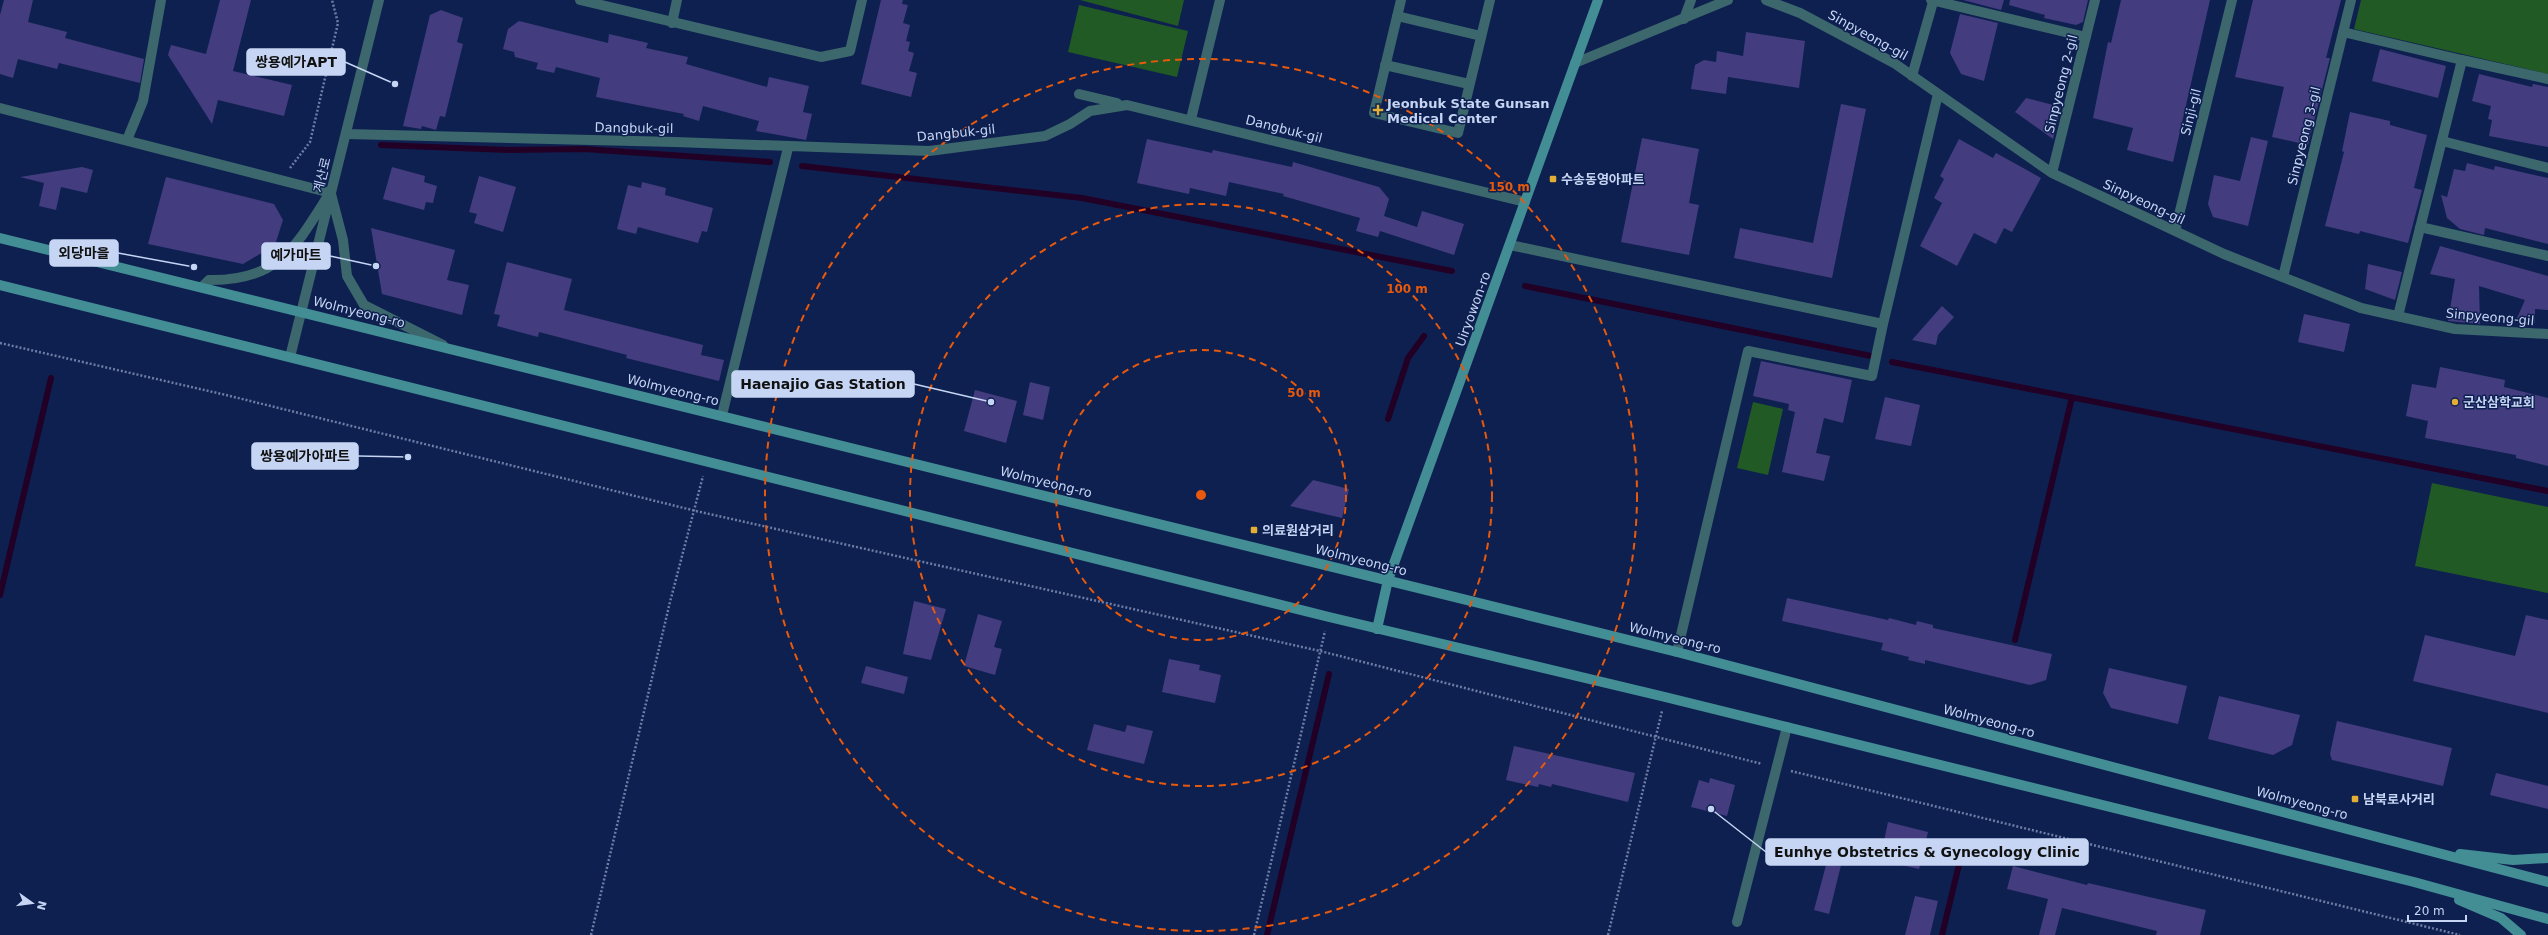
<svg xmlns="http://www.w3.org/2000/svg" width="2548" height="935" viewBox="0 0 2548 935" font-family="'DejaVu Sans','Noto Sans KR',sans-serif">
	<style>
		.green { fill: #215a25 }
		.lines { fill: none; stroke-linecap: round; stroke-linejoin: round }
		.stream { stroke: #220025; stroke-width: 6 }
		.building { fill: #433c7f }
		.path { stroke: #6d7da5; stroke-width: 2.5; stroke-dasharray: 2 2; stroke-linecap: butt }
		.lane { stroke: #3c686d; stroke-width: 10 }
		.street { stroke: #3c686d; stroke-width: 10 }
		.secondary { stroke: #438d95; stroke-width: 10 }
		.ring { fill: none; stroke: #e8590c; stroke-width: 2; stroke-dasharray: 7 5 }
		.poi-dot { fill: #e2af34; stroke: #0e2050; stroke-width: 1.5 }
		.labels { text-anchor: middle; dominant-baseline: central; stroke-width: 3; stroke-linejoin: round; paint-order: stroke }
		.street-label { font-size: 13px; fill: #c6d5f4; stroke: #0e2050 }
		.poi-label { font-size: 13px; font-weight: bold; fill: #c6d5f4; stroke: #0e2050; text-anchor: start }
		.centre { fill: #e8590c; stroke: #0e2050; stroke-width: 2 }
		.ring-label { font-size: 12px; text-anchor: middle; font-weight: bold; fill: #e8590c; stroke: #0e2050; stroke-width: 3; stroke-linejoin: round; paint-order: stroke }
		.leader { fill: none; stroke: #c6d5f4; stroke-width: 1.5 }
		.callout-dot { fill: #c6d5f4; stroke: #0e2050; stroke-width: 1.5 }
		.callout { fill: #c6d5f4; stroke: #c6d5f4; stroke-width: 1.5 }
		.callout-label { font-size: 14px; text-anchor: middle; font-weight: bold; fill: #111 }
	</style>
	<rect width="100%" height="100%" fill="#0e2050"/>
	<!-- green -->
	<path class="green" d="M1080 0H1184L1178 26Z
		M2361 0H2548V74L2354 29Z
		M1079 5 1188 31 1177 77 1068 52Z
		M1753 402 1783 409 1768 475 1737 468Z
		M2432 483 2548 507V593L2415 566Z"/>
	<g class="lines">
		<!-- stream -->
		<path class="stream" d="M381 145 508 150 584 149 770 162
			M802 166 1082 198 1452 271
			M1525 286 1871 356
			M1892 362 2548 491
			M1388 419 1408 358 1424 336
			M0 595 51 378
			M2015 640 2072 397
			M1267 935 1329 674
			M1942 935 1963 848"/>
	</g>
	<!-- building -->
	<path class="building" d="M4 0H33L28 22 67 32 65 38 144 59 140 83 59 63 57 69 18 59 13 78 0 74V15Z
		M220 0H251L233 71 292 85 284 116 218 100 212 124 168 55 171 45 206 54Z
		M881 0H903L902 4 908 5 903 23 910 25 906 41 910 42 908 51 914 53 909 71 917 73 911 97 861 84Z
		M1963 0H2004L2001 10Z
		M2010 0H2088L2083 22 2076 25 2044 18 2045 15 2009 5Z
		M2121 0H2210L2173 162 2127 150 2133 128 2093 118 2108 42 2111 43Z
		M2253 0H2341L2326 58H2330L2308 145 2272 137 2284 87 2235 77Z
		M441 10 463 18 457 42 463 44 445 117 440 116 436 130 422 126 421 129 403 126 430 15Z
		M1960 14 1998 23 1984 81 1961 74 1950 53Z
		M519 21 608 43 609 34 648 43 646 48 688 57 686 64 767 87 769 77 809 86 803 112 812 114 806 140 756 131 759 121 703 106 699 121 683 116 684 114 596 97 600 78 556 67 554 73 536 69 538 63 515 57 514 52 503 49 508 29Z
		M1746 32 1805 41 1799 88 1728 77 1726 94 1691 89 1695 65 1704 60 1716 62 1717 51 1743 56Z
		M2380 49 2446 66 2438 98 2372 81Z
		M2479 74 2532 87 2533 84 2548 87V147L2489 136 2492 120 2488 119 2491 106 2472 101Z
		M2026 98 2061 107 2053 139 2015 112Z
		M1841 104 1866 109 1832 278 1734 258 1740 228 1813 243Z
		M2350 112 2390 121V125L2427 135 2414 188 2422 190 2408 243 2360 231 2359 234 2325 226 2344 152 2342 151Z
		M2251 137 2268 141 2248 226 2213 217 2208 204 2214 175 2240 181Z
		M1642 138 1699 149 1689 203 1699 205 1689 255 1621 242Z
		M1147 139 1212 153 1213 150 1292 167 1293 162 1379 187 1389 199 1384 216 1417 227 1422 211 1464 224 1454 255 1380 231 1378 237 1356 231 1360 218 1283 196 1284 194 1229 182 1226 196 1190 188 1189 194 1137 183Z
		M1959 139 1993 158 1996 153 2041 178 2012 232 2004 228 1996 244 1974 233 1957 266 1920 246 1942 203 1934 198 1944 179 1940 176Z
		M2467 163 2494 170 2495 166 2548 178V244L2485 228 2484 235 2460 229 2447 218 2441 195 2447 197 2454 169 2465 171Z
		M82 167 93 170 87 193 61 187 56 210 39 206 44 183 20 177Z
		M392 167 425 176 424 182 437 186 433 203 426 202 424 210 383 199Z
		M479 176 516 187 503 232 474 223 477 214 469 212Z
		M166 177 274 204 283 220 275 245 243 264 148 244Z
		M642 182 666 188 665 195 713 208 707 232 702 231 698 243 638 227 636 234 617 229 628 185 641 188Z
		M371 228 455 250 447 280 469 285 462 315 382 294Z
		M2440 246 2548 276V310L2535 309V323L2517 318 2525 300 2479 286 2480 324 2448 321 2455 279 2430 274Z
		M507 262 572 279 564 310 703 345 701 355 724 360 719 381 626 358 627 355 539 332 538 337 497 326 500 315 494 314Z
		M2368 264 2402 272 2395 300 2365 289Z
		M1942 306 1954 317 1938 335 1936 345 1912 340Z
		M2304 314 2350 324 2344 352 2298 342Z
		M1761 361 1852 380 1843 423 1824 418 1816 453 1830 456 1824 481 1782 472 1795 412 1788 410 1789 404 1753 396Z
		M2440 367 2505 380 2504 387 2548 398V466L2516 458V455L2425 438 2428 421 2406 416 2412 384 2436 388Z
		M1030 382 1050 387 1043 420 1023 415Z
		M975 390 1017 401 1006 443 964 431Z
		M1885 397 1920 405 1911 446 1875 439Z
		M1313 480 1349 489 1342 518 1290 506Z
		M1787 598 1888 620 1889 618 1916 625 1917 621 1933 625V628L2052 654 2046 680 2030 685 1925 660V664L1908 660 1909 657 1881 650 1883 643 1782 621Z
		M914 601 946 609 931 660 903 654Z
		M978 614 1002 621 994 647 1002 649 995 675 964 666Z
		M2526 615 2548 620V713L2413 681 2425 635 2515 656Z
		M1169 659 1200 665 1199 670 1221 675 1215 703 1162 692Z
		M866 666 908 677 904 694 861 683Z
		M2109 668 2187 686 2178 724 2111 708 2103 693Z
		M2219 696 2300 715 2292 745 2273 755 2208 739Z
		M2337 721 2452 748 2443 786 2332 760 2330 754Z
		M1094 724 1125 732 1127 725 1153 731 1144 764 1087 750Z
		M1514 746 1635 773 1628 802 1552 784 1551 787 1539 784 1538 787 1506 780Z
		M2496 773 2548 786V809L2490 795Z
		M1710 778 1735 785 1727 816 1691 807 1699 780 1709 783Z
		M1888 822 1928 832 1919 869 1880 860Z
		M1829 854 1843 857 1829 914 1814 910Z
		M2013 866 2087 885 2088 883 2206 910 2200 935H2156L2157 931 2062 908 2055 935H2039L2048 899 2007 889Z
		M1915 896 1938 901 1930 935H1905Z"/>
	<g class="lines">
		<!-- path -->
		<path class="path" d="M290 168 310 142 338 23 332 0
			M0 343 226 395 696 511 1320 651 1762 764
			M1791 771 2460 935
			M591 935 670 602 703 476
			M1254 935 1325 631
			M1608 935 1662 711"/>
		<!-- lane -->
		<path class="lane" d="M1401 0 1374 113 1458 133 1490 0
			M1766 0 1800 13 1894 63 2052 173 2224 254 2361 308 2455 329 2548 334
			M1931 0 2086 37
			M1397 16 1481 36
			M1684 19 1691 0
			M672 23 677 0
			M2343 32 2462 60
			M1575 63 1728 0
			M1385 65 1469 84
			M1912 76 1933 2
			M1079 94 1117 103
			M1191 119 1220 0
			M346 134 675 142 929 151 1045 136 1070 124 1090 111 1127 105 1525 202
			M2442 141 2548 168
			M2052 173 2095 0
			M2420 227 2548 256
			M2175 231 2232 0
			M1510 245 1883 324 1938 94
			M2283 277 2351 0
			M2398 316 2462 60 2548 79
			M722 415 788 148
			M1677 652 1748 351 1872 376 1883 324
			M1737 922 1787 727"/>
		<!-- street -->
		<path class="street" d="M580 0 821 57 850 51 862 0
			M0 108 331 193
			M127 140 143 101 161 0
			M331 194 343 240 347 276 364 305 443 345
			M202 287 209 280C276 281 294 250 326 199
			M290 357 379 0"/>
		<!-- secondary -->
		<path class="secondary" d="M0 238 1677 652 2548 882
			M0 285 1329 617 1665 697 2414 882 2548 919
			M1377 629 1388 580 1598 0
			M2460 854 2513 860 2548 858
			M2459 900 2501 918 2521 935"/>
	</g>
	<!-- distance rings -->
	<g class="ring">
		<circle cx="1201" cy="495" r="145"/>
		<circle cx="1201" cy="495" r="291"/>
		<circle cx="1201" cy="495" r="436"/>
	</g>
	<!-- markers -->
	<g class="poi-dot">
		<path d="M1376 104h4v4h4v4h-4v4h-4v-4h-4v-4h4z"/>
		<rect x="1549" y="175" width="8" height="8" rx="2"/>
		<circle cx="2455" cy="402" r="4"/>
		<rect x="1250" y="526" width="8" height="8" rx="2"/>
		<rect x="2351" y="795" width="8" height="8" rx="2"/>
	</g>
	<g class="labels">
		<!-- street labels -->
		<g class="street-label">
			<text transform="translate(1868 35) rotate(29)">Sinpyeong-gil</text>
			<text transform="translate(2061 84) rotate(-76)">Sinpyeong 2-gil</text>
			<text transform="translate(2191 112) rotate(-76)">Sinji-gil</text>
			<text transform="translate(634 128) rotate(1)">Dangbuk-gil</text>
			<text transform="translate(1284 129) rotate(14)">Dangbuk-gil</text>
			<text transform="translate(956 133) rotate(-6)">Dangbuk-gil</text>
			<text transform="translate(2304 136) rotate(-76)">Sinpyeong 3-gil</text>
			<text transform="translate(322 175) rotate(-76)">계산로</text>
			<text transform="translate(2144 202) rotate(25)">Sinpyeong-gil</text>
			<text transform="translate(1473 309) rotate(-70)">Uiryowon-ro</text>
			<text transform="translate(359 312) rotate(14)">Wolmyeong-ro</text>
			<text transform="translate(2490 317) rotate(5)">Sinpyeong-gil</text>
			<text transform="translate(673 390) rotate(14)">Wolmyeong-ro</text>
			<text transform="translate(1046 482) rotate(14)">Wolmyeong-ro</text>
			<text transform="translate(1361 560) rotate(14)">Wolmyeong-ro</text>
			<text transform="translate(1675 638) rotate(14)">Wolmyeong-ro</text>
			<text transform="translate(1989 721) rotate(15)">Wolmyeong-ro</text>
			<text transform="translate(2302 803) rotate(15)">Wolmyeong-ro</text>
		</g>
		<!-- poi labels -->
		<g class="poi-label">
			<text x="1387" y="103">Jeonbuk State Gunsan<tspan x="1387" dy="15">Medical Center</tspan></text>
			<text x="1561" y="179">수송동영아파트</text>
			<text x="2463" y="402">군산삼학교회</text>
			<text x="1262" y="530">의료원삼거리</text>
			<text x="2363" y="799">남북로사거리</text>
		</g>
	</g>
	<circle cx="1201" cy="495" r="6" class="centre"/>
	<g class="ring-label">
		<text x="1509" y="191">150 m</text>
		<text x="1407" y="293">100 m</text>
		<text x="1304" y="397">50 m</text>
	</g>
	<!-- callouts -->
	<path class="leader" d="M395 84L345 62M194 267L118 253M376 266L330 256M991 402L914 384M408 457L358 456M1711 809L1766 852"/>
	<g class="callout-dot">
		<circle cx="395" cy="84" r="4"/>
		<circle cx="194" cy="267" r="4"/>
		<circle cx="376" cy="266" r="4"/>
		<circle cx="991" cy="402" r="4"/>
		<circle cx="408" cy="457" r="4"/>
		<circle cx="1711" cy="809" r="4"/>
	</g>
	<g class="callout">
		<rect x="247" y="49" width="98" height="26" rx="4"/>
		<rect x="50" y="240" width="68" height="26" rx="4"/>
		<rect x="262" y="243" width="68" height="26" rx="4"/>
		<rect x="732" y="371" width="182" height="26" rx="4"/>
		<rect x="252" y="443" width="106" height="26" rx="4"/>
		<rect x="1766" y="839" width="322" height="26" rx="4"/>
	</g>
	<g class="callout-label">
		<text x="296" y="67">쌍용예가APT</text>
		<text x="84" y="258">외당마을</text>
		<text x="296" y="260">예가마트</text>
		<text x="823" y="389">Haenajio Gas Station</text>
		<text x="305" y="461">쌍용예가아파트</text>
		<text x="1927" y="857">Eunhye Obstetrics &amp; Gynecology Clinic</text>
	</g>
	<!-- north arrow -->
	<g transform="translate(32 903) rotate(104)" stroke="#0e2050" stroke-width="3" paint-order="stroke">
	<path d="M0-3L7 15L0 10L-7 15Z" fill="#c6d5f4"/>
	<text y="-6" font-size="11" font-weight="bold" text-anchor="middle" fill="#c6d5f4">N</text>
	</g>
	<!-- scale -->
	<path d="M2408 915v6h58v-6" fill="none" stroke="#c6d5f4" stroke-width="2"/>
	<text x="2414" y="915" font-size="12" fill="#c6d5f4" stroke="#0e2050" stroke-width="3" paint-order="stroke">20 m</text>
</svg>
